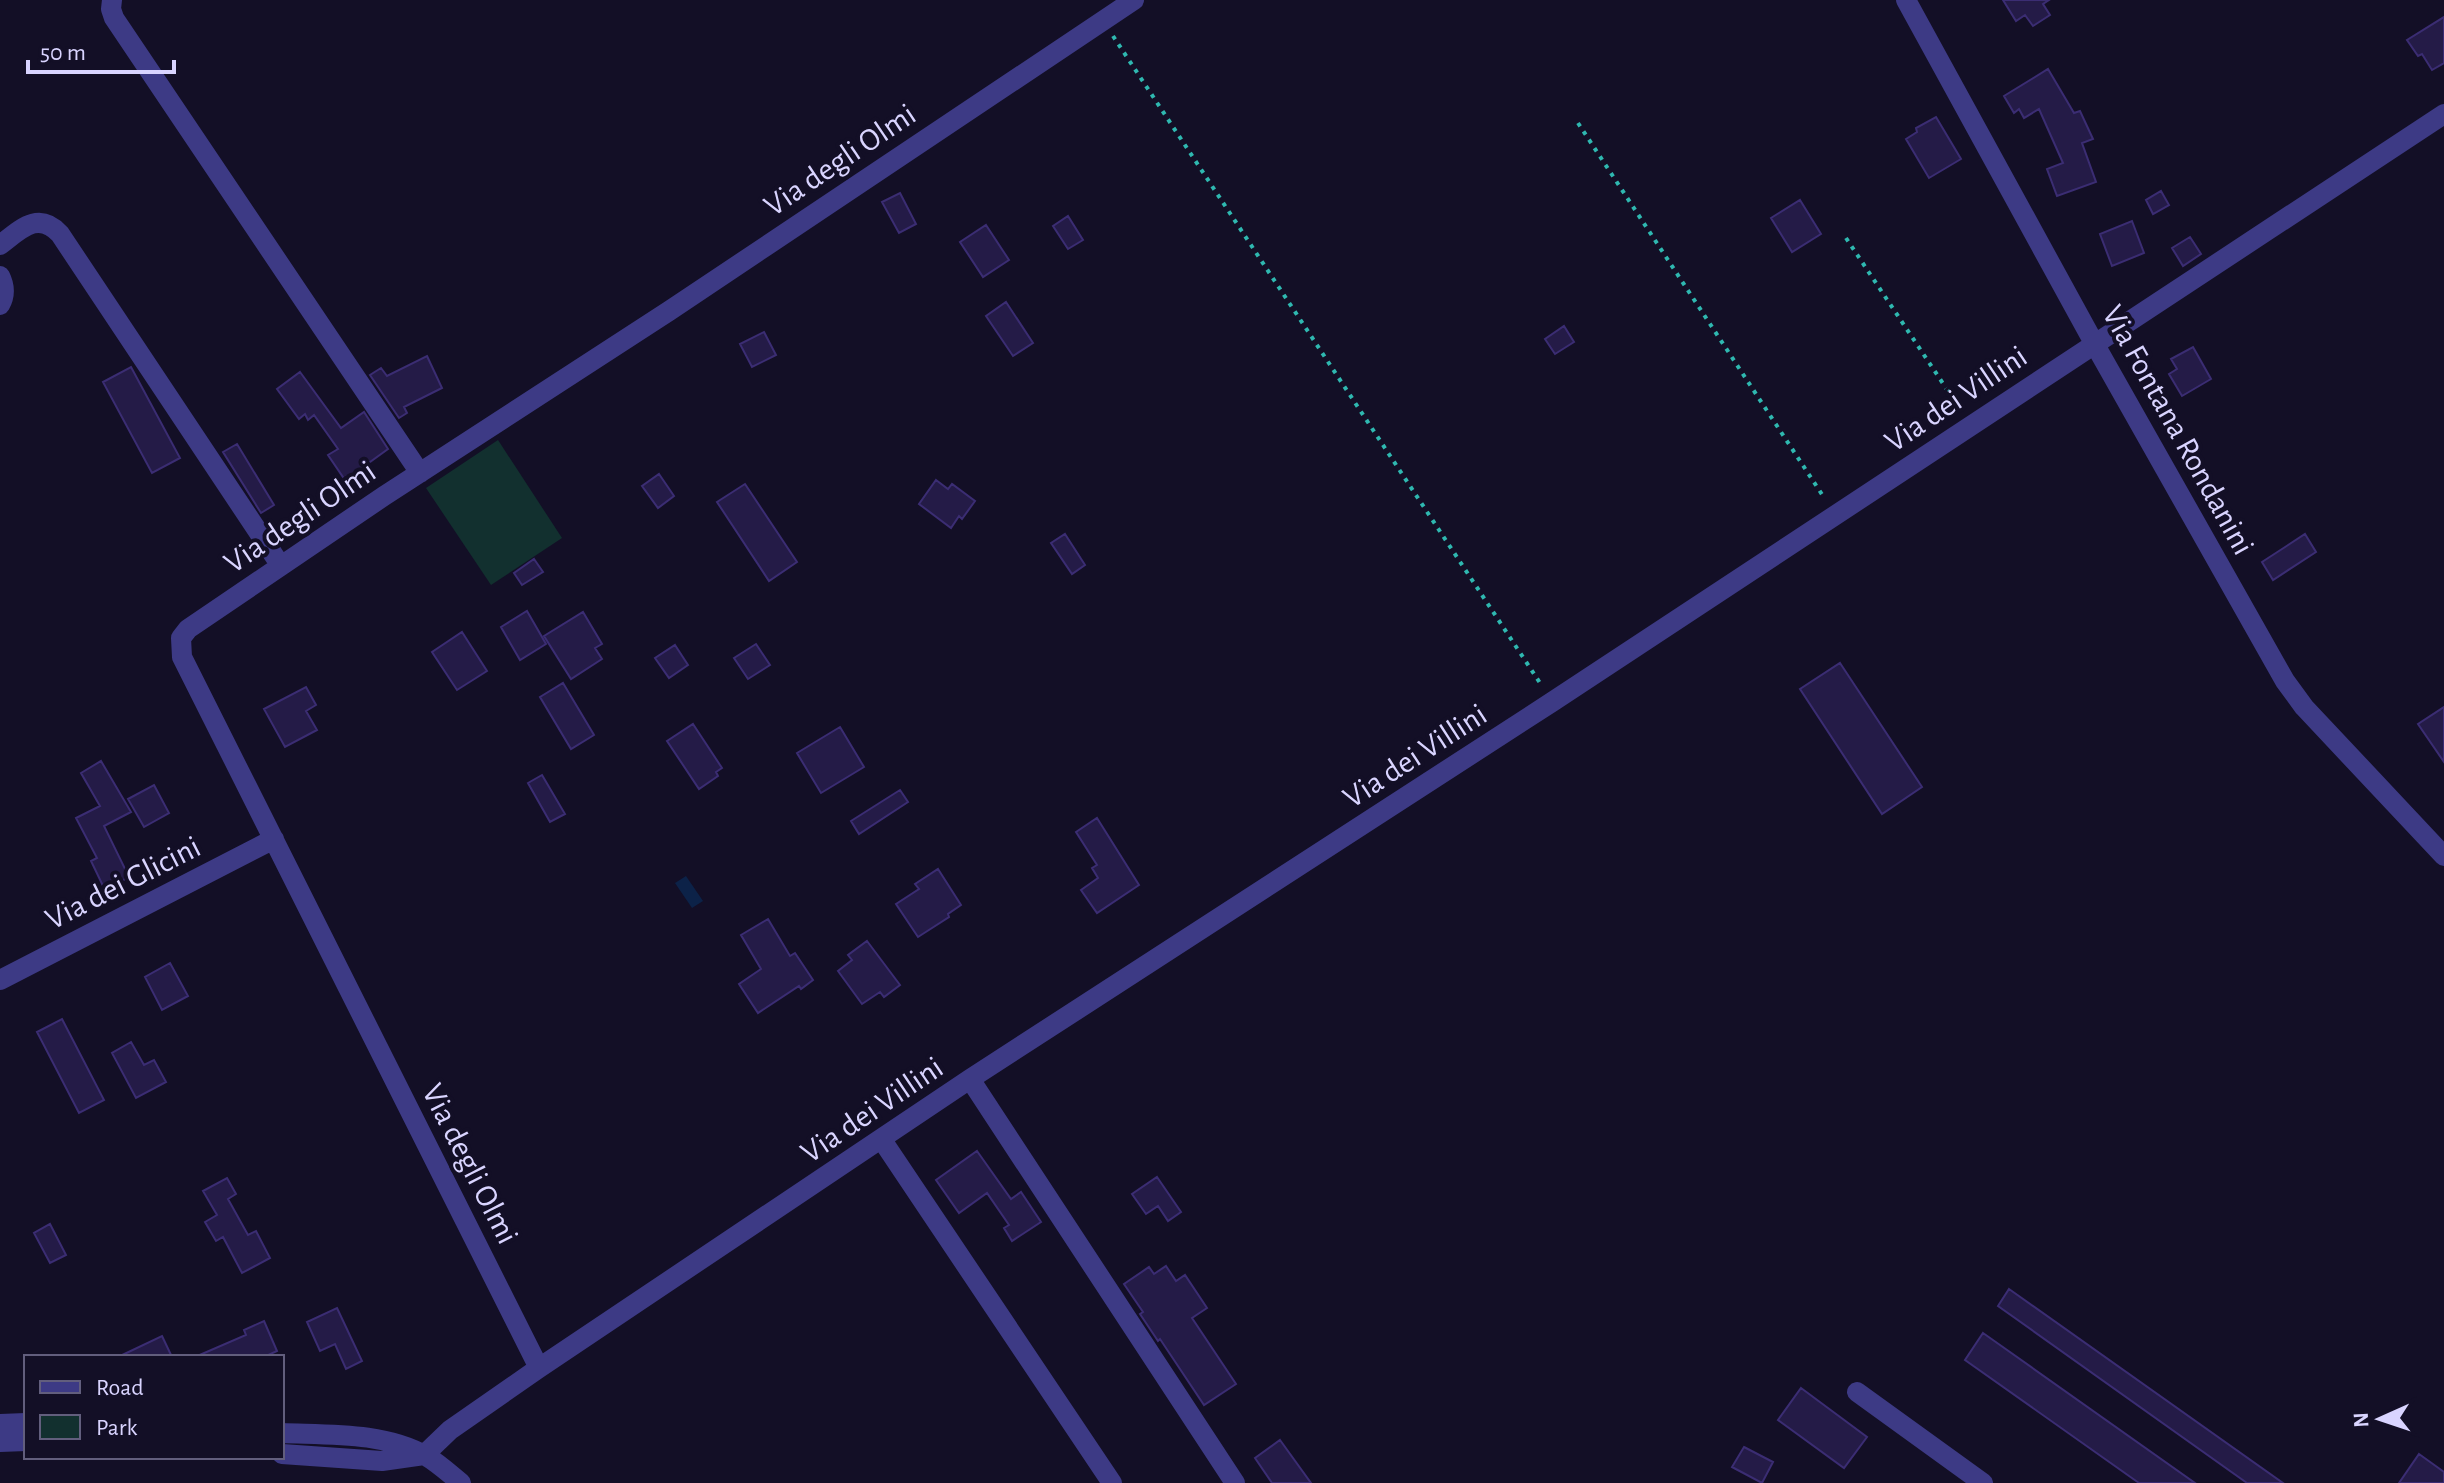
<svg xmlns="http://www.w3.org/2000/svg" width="2444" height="1483" viewBox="0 0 2444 1483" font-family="'Alegreya Sans',sans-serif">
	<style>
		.green { fill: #12302f }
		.water { fill: #0c2248 }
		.building { fill: #241b47; stroke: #3b2d73; stroke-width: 2 }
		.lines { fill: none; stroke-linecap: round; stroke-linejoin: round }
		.path { stroke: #2fb8b0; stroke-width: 4; stroke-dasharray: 4 6; stroke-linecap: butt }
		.minor { stroke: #3d3a85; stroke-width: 20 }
		.labels { text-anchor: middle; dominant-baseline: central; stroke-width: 8; stroke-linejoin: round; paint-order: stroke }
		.street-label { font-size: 32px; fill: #d9d4ff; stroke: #130f26 }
	</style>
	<rect width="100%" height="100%" fill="#130f26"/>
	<!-- green -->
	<path class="green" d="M498 440 562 538 491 585 426 488Z"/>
	<!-- water -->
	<path class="water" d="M686 876 703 901 692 908 675 883Z"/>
	<!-- building -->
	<path class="building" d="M2003 0H2049L2043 4 2050 15 2033 26 2025 15 2016 21Z
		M2444 17V63L2432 70 2422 54 2418 56 2407 40Z
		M2048 69 2074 113 2080 111 2093 139 2082 143 2096 182 2057 196 2047 169 2063 163 2039 109 2024 118 2019 109 2014 113 2004 96Z
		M1936 117 1961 159 1929 178 1906 139 1917 132 1916 128Z
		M2161 191 2169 205 2153 214 2146 200Z
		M900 193 916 224 899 233 882 202Z
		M1800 200 1821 234 1792 252 1771 218Z
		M1068 216 1083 240 1068 249 1053 226Z
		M2132 221 2144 253 2112 266 2100 234Z
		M986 225 1009 260 983 277 960 242Z
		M2190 237 2201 254 2183 266 2172 248Z
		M1006 302 1033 343 1013 356 986 316Z
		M1564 326 1574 342 1555 354 1545 339Z
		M764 332 776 355 752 367 740 344Z
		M2193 347 2211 379 2182 396 2169 374 2177 369 2171 359Z
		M427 356 442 388 404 407 407 413 399 418 370 375 381 368 387 376Z
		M131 367 180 458 152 473 103 382Z
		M300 372 341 428 364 412 388 449 345 480 328 455 338 449 314 415 308 420 305 414 299 419 277 389Z
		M237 444 274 505 261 513 223 452Z
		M659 474 674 496 658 508 642 486Z
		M936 480 948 489 952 484 975 501 962 519 959 516 951 528 919 504Z
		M745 484 797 562 769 581 717 502Z
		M1065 534 1085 565 1072 574 1051 543Z
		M2305 534 2316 552 2273 580 2262 562Z
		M534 559 543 572 522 585 514 573Z
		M527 611 546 644 520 660 501 627Z
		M583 612 602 644 595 648 602 659 571 679 544 636Z
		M462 632 487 671 457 690 432 652Z
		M756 644 770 665 748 679 734 658Z
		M675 645 688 665 669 678 655 658Z
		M1840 663 1922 787 1882 814 1800 689Z
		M563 683 594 735 571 749 540 697Z
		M306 687 316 705 306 711 317 730 285 747 264 709Z
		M2444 707V762L2418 724Z
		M693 724 722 768 716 772 718 776 699 789 667 741Z
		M840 727 864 767 821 793 797 753Z
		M101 761 131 812 104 826 129 877 105 890 91 861 97 858 76 818 100 806 81 773Z
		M542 775 565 814 550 822 528 783Z
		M154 785 169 813 144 827 128 799Z
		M900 790 908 802 859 834 851 821Z
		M1097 818 1139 885 1097 913 1081 890 1098 878 1092 868 1097 865 1076 832Z
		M938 869 961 905 948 914 949 917 918 937 896 904 919 889 915 884Z
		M768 919 790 956 795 953 813 980 801 989 799 986 758 1013 739 984 761 969 741 935Z
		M867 941 900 985 884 997 880 992 862 1004 838 971 852 960 848 955Z
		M170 963 188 996 162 1010 145 977Z
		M62 1019 104 1100 79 1113 37 1032Z
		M131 1042 144 1065 154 1060 166 1082 136 1098 112 1053Z
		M977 1151 1011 1199 1021 1192 1041 1222 1012 1241 1004 1228 1009 1225 987 1193 959 1213 936 1180Z
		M1157 1177 1181 1212 1168 1221 1158 1206 1146 1214 1132 1194Z
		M227 1178 236 1194 228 1199 248 1235 256 1231 270 1258 242 1273 223 1237 216 1241 205 1222 217 1215 203 1191Z
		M50 1224 66 1255 50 1263 34 1233Z
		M1166 1266 1176 1281 1185 1275 1207 1308 1192 1318 1236 1384 1204 1405 1160 1339 1158 1341 1140 1314 1143 1312 1124 1284 1149 1267 1154 1274Z
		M2009 1289 2283 1483H2247L1998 1306Z
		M337 1308 362 1361 346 1369 335 1344 320 1351 307 1322Z
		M264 1321 277 1351 264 1357H195L246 1335 244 1330Z
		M1983 1333 2195 1483H2139L1965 1360Z
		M162 1336 172 1357H118Z
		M1801 1388 1867 1437 1844 1468 1778 1420Z
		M1280 1440 1311 1483H1272L1255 1458Z
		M1744 1447 1773 1462 1762 1483 1732 1467Z
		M2419 1454 2444 1472V1483H2399Z"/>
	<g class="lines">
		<!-- path -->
		<path class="path" d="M1113 36 1542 686
			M1578 123 1825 499
			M1846 238 1960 409"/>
		<!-- minor -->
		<path class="minor" d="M112 0 111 9 114 18 420 473
			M1906 0 2094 343 2285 681 2304 707 2444 856
			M0 245C20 230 38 210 60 234L281 566
			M0 276C5 286 5 296 0 305
			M0 980 274 839
			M970 1079 1235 1483
			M882 1140 1112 1483
			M539 1368 182 657 181 638 188 629 384 496 669 311 1134 0
			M1857 1392 1983 1483
			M0 1424 26 1423
			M282 1433C329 1435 384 1432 426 1456 438 1463 450 1474 461 1483
			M0 1442 26 1441
			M282 1454 382 1461 424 1455
			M424 1455 450 1430 539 1368 970 1079 1552 702 2444 114"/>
	</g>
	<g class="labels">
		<!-- street labels -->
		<g class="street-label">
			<text transform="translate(840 160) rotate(-34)">Via degli Olmi</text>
			<text transform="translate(1956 399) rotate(-34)">Via dei Villini</text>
			<text transform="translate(2178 430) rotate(61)">Via Fontana Rondanini</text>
			<text transform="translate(300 517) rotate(-34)">Via degli Olmi</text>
			<text transform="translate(1415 756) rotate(-33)">Via dei Villini</text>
			<text transform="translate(123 883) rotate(-27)">Via dei Glicini</text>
			<text transform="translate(872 1110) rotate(-34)">Via dei Villini</text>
			<text transform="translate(470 1164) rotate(63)">Via degli Olmi</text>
		</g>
	</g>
	<!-- legend -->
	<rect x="24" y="1355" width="260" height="104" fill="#130f26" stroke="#625e7d" stroke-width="2"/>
	<rect x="40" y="1381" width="40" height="12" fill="#3d3a85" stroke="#625e7d" stroke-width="2"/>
	<text x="96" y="1395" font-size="24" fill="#d9d4ff">Road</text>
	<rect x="40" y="1415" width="40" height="24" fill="#12302f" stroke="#625e7d" stroke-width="2"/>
	<text x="96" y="1435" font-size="24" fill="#d9d4ff">Park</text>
	<!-- north arrow -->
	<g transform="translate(2380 1419) rotate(267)" stroke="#130f26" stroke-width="6" paint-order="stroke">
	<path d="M0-6L14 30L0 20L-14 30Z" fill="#d9d4ff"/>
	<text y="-12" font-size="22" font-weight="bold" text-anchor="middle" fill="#d9d4ff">N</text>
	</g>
	<!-- scale -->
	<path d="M28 60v12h146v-12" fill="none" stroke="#d9d4ff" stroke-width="4"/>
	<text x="40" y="60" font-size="24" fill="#d9d4ff" stroke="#130f26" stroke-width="6" paint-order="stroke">50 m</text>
</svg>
